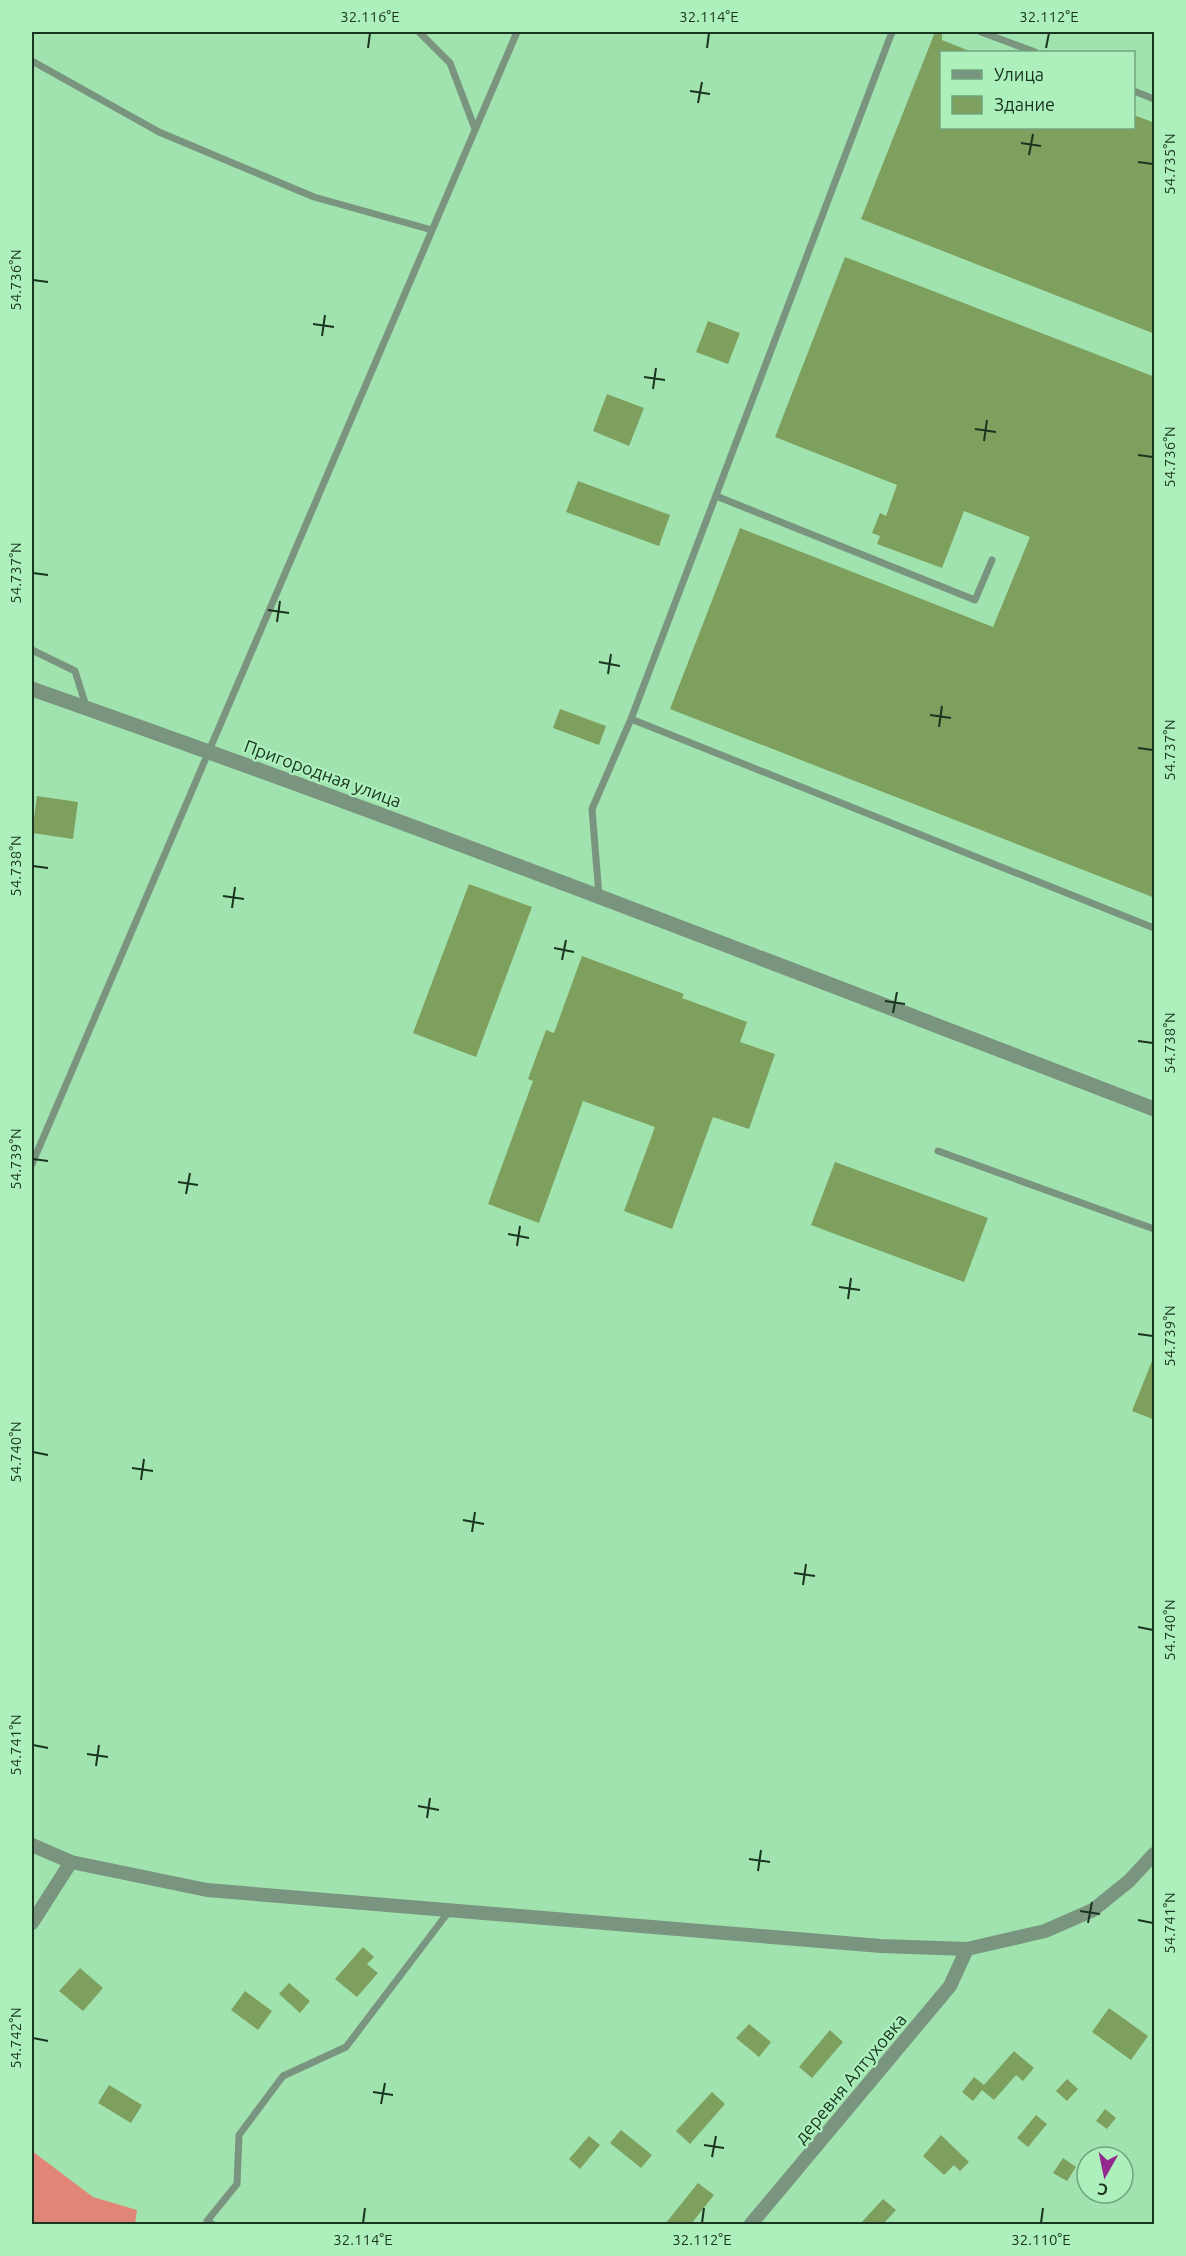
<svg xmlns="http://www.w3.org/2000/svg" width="1186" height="2256" viewBox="0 0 1186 2256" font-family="Ubuntu,sans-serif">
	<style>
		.green { fill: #e18676 }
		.building { fill: #7ea05e }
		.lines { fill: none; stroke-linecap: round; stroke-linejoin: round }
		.service { stroke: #7a957f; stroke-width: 7 }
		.minor { stroke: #7a957f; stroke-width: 14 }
		.tertiary { stroke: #7a957f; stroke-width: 15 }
		.ticks { fill: none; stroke: #193420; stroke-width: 2 }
		.labels { text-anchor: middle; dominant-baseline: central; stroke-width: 4.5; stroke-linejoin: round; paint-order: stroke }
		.street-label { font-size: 18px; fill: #193420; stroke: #adf0bc }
		.neatline { fill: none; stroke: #193420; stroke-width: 2 }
		.ticks-label { font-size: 15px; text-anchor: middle; fill: #193420 }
	</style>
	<rect width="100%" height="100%" fill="#a1e3af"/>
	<!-- green -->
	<path class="green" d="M32 2151 93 2197 137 2210 135 2224H32Z"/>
	<!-- building -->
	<path class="building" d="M935 32H942V40L972 52H942V128H1134V115L1155 123V334L861 219Z
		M845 257 1155 377V898L670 709 740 528 993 627 1030 537 964 511 942 568 877 544 880 536 872 533 880 513 886 516 897 485 775 437Z
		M708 321 740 333 728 364 696 352Z
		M607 394 644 408 629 446 593 431Z
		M578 481 670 515 659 546 566 512Z
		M560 709 606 726 599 745 553 728Z
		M37 796 78 802 73 839 32 833Z
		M469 884 532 907 476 1057 413 1033Z
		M582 956 684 994 682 998 747 1022 740 1042 775 1054 749 1129 713 1117 672 1229 624 1211 655 1127 583 1101 539 1223 488 1204 533 1081 528 1079 546 1030 554 1033Z
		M835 1162 988 1218 964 1282 811 1225Z
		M1154 1356H1155V1420L1132 1411Z
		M363 1947 374 1957 367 1964 378 1973 357 1997 335 1979Z
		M80 1968 103 1988 83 2011 59 1991Z
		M289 1983 310 2001 300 2013 279 1994Z
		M245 1991 272 2011 258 2030 231 2010Z
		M1109 2008 1148 2036 1131 2060 1092 2032Z
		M749 2024 771 2042 759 2057 736 2038Z
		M830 2030 843 2042 812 2078 799 2067Z
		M1014 2051 1034 2068 1023 2081 1016 2075 994 2100 982 2090 973 2101 962 2092 974 2077 984 2085Z
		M1067 2079 1078 2089 1067 2101 1056 2091Z
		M109 2085 142 2105 131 2123 98 2103Z
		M712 2092 725 2104 690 2144 676 2131Z
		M1105 2109 1116 2118 1107 2129 1096 2121Z
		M1036 2115 1047 2124 1028 2147 1017 2138Z
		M621 2130 652 2155 641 2168 610 2143Z
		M941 2135 969 2162 960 2171 954 2165 944 2175 923 2156Z
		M589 2136 600 2145 580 2169 569 2159Z
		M1063 2158 1076 2167 1067 2181 1053 2173Z
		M698 2183 714 2195 691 2224H665Z
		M883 2199 896 2210 883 2224H860Z"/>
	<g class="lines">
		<!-- service -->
		<path class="service" d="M419 32 450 63 475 129
			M981 32 1035 52
			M32 61 159 132 314 197 432 230
			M1134 91 1154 99
			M716 496 975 600 992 560
			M32 650 75 671 86 706
			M631 719 1154 928
			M599 896 592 809 631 719 892 32
			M938 1151 1154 1229
			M32 1164 517 32
			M212 2224 207 2221 237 2184 239 2135 283 2076 346 2047 450 1910"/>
		<!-- minor -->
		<path class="minor" d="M32 1845 71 1862 207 1890 881 1946 967 1949 1045 1931 1093 1910 1129 1881 1154 1854
			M32 1923 71 1862
			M751 2224 950 1986 967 1949"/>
		<!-- tertiary -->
		<path class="tertiary" d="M32 689C409 821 781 966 1154 1109"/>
	</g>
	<!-- ticks -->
	<path class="ticks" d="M368 48 370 33M707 48 709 33M1046 48 1049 33M690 91 710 94M698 103 702 82M1021 143 1041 146M1029 155 1033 134M1138 162 1153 164M33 280 48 282M313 324 334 327M322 336 325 315M644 377 665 380M653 389 656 368M975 429 996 432M984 441 987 420M1138 455 1153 457M33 573 48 575M268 610 289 613M277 622 280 601M599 662 620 666M608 674 611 654M930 715 951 718M939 727 942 706M1138 748 1153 750M33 866 48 868M223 896 244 899M232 908 235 887M554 948 574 952M562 960 566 940M885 1001 905 1004M893 1013 897 992M1138 1041 1153 1043M33 1159 48 1161M178 1182 198 1185M186 1194 190 1173M508 1234 529 1238M517 1246 520 1226M839 1287 860 1290M848 1299 851 1278M1138 1334 1153 1336M33 1452 48 1455M132 1468 153 1471M141 1480 144 1459M463 1520 484 1524M472 1532 475 1512M794 1573 815 1576M803 1585 806 1564M1138 1627 1153 1630M33 1745 48 1748M87 1754 108 1757M96 1766 99 1745M418 1806 439 1810M427 1818 430 1798M749 1859 770 1862M758 1871 761 1850M1080 1911 1100 1914M1138 1920 1153 1923M1088 1923 1092 1902M33 2038 48 2041M373 2092 393 2095M381 2104 385 2083M704 2145 724 2148M712 2157 716 2136M363 2223 365 2208M702 2223 704 2208M1041 2223 1043 2208"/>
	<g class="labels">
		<!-- street labels -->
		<g class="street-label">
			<text transform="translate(323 773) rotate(20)">Пригородная улица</text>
			<text transform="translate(850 2078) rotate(-50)">деревня Алтуховка</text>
		</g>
	</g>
	<!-- border -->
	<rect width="1186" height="2256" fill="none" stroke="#adf0bc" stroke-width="66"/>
	<!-- legend -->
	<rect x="940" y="51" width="195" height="78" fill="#adf0bc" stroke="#72a57e" stroke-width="1.5"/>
	<rect x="952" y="70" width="30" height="9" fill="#7a957f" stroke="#72a57e" stroke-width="1.5"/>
	<text x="994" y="81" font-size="18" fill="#193420">Улица</text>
	<rect x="952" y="96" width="30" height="18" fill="#7ea05e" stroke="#72a57e" stroke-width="1.5"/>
	<text x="994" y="111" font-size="18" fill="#193420">Здание</text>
	<!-- north arrow -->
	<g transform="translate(1105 2175) rotate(189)"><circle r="28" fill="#adf0bc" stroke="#72a57e" stroke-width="1.5"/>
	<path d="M0-4.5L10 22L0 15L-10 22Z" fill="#93298c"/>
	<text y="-9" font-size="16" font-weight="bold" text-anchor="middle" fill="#193420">С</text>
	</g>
	<rect x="33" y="33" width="1120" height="2190" class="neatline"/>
	<g class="ticks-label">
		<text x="370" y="22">32.116°E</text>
		<text x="709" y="22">32.114°E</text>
		<text x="1049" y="22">32.112°E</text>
		<text transform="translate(1170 164) rotate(-90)" y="5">54.735°N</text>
		<text transform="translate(16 280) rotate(-90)" y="5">54.736°N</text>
		<text transform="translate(1170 457) rotate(-90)" y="5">54.736°N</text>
		<text transform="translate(16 573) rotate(-90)" y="5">54.737°N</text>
		<text transform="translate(1170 750) rotate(-90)" y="5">54.737°N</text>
		<text transform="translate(16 866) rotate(-90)" y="5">54.738°N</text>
		<text transform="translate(1170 1043) rotate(-90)" y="5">54.738°N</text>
		<text transform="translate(16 1159) rotate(-90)" y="5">54.739°N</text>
		<text transform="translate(1170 1336) rotate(-90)" y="5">54.739°N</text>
		<text transform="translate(16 1452) rotate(-90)" y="5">54.740°N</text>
		<text transform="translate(1170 1630) rotate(-90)" y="5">54.740°N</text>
		<text transform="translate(16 1745) rotate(-90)" y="5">54.741°N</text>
		<text transform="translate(1170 1923) rotate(-90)" y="5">54.741°N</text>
		<text transform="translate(16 2038) rotate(-90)" y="5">54.742°N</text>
		<text x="363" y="2245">32.114°E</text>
		<text x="702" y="2245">32.112°E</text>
		<text x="1041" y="2245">32.110°E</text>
	</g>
</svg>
